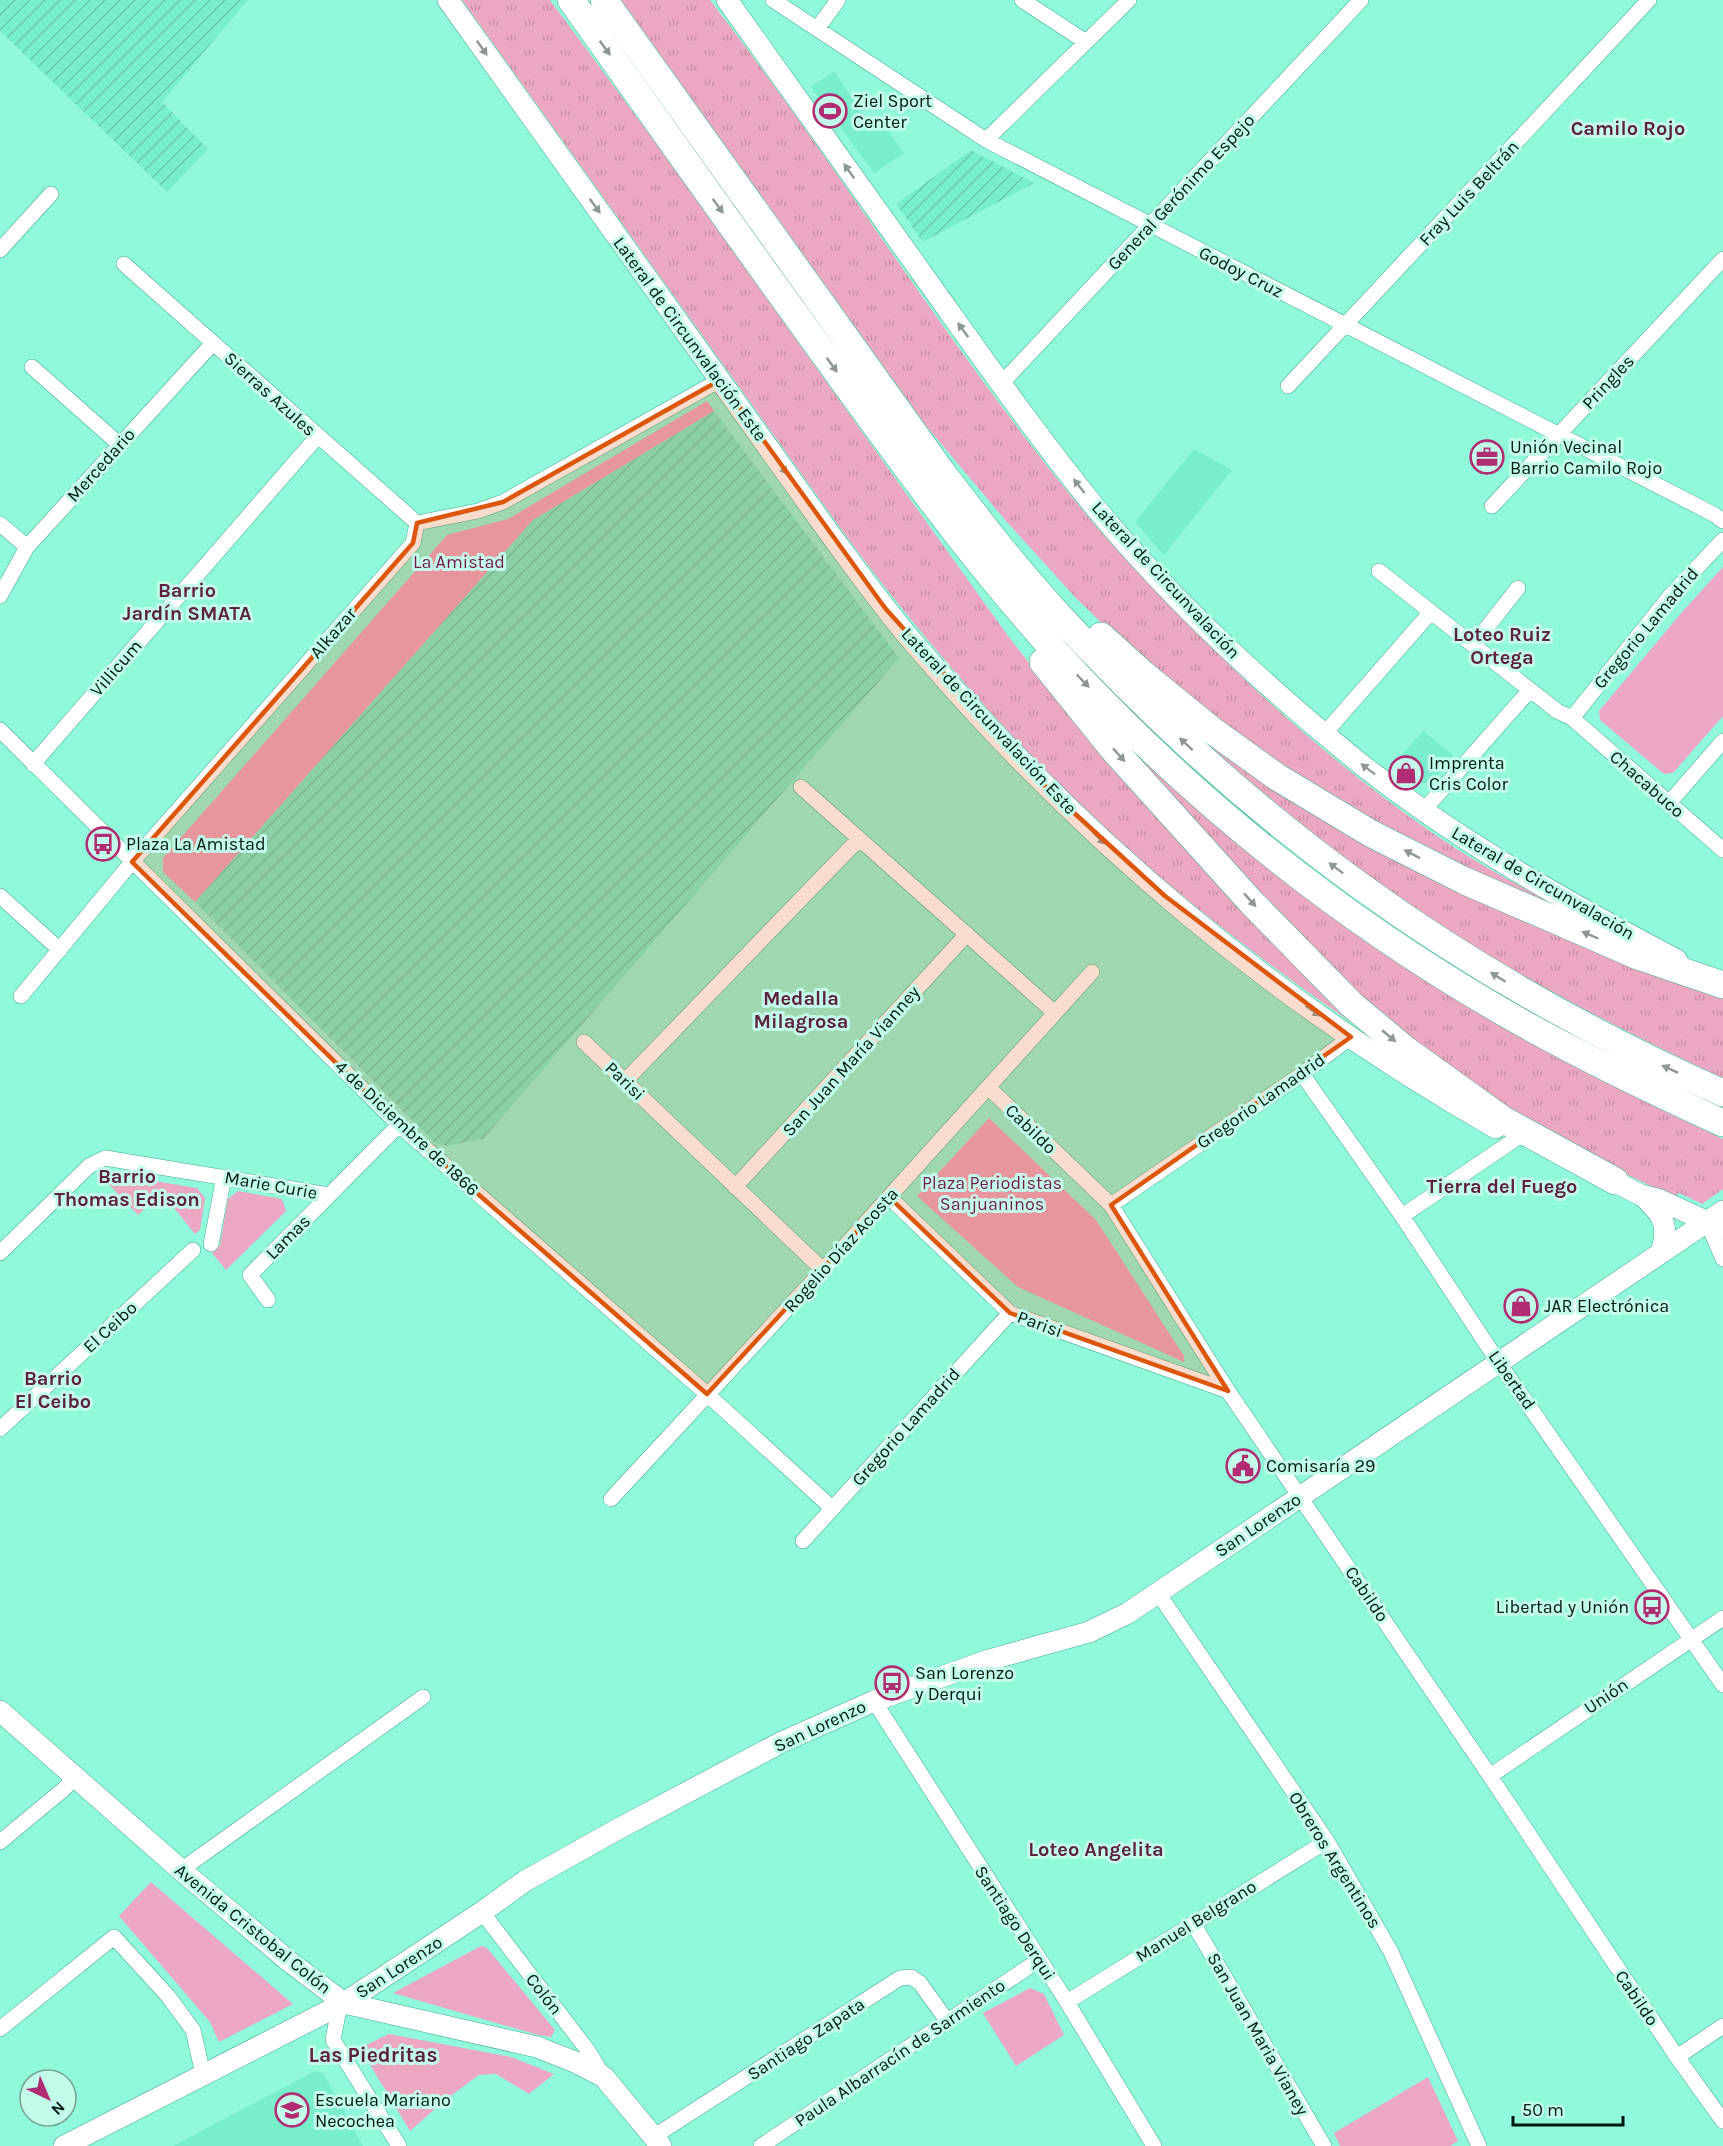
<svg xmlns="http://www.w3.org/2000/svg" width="1723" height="2146" viewBox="0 0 1723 2146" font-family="Karla,sans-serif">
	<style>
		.built { fill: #78eecd }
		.industrial { fill: url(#industrial-furrows) }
		.grass { fill: url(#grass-tufts) }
		.green { fill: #eca7c3 }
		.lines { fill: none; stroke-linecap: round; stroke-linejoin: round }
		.street-casing { stroke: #3caa8e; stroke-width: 16 }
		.secondary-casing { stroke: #3caa8e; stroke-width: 22 }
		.highway-casing { stroke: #3caa8e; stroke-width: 28 }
		.street { stroke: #fff; stroke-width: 15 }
		.secondary { stroke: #fff; stroke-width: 21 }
		.highway { stroke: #fff; stroke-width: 27 }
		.oneway { fill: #8d9794 }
		.marked { fill: #dc560c; fill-opacity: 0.2; stroke: #dc560c; stroke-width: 4.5; stroke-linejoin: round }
		.labels { text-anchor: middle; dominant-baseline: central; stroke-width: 6; stroke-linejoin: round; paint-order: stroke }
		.poi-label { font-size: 18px; fill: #021812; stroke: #c2fdea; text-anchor: start }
		.street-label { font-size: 18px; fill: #021812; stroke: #c2fdea }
		.park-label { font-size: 18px; fill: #79184c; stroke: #c2fdea }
		.neighbourhood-label { font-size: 20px; font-weight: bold; fill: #60203f; stroke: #c2fdea }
		.quarter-label { font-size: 21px; font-weight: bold; fill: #60203f; stroke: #c2fdea }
	</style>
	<defs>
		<pattern id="industrial-furrows" width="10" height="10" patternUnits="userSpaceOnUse" patternTransform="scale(1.5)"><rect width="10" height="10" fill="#78eecd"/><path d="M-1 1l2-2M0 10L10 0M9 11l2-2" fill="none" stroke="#66cbaf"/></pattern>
		<pattern id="grass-tufts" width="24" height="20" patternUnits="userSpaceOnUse" patternTransform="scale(1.5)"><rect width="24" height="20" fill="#eca7c3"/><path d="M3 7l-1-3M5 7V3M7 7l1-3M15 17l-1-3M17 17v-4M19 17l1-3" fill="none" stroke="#c98fa6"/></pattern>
	</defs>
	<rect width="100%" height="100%" fill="#90f9da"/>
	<!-- built -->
	<path class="built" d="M834 71 867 121 877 115 904 153 874 173 811 87Z
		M1194 449 1232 470 1164 555 1135 522Z
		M1423 731 1454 756 1431 782 1417 784 1393 765Z
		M315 2071 323 2073 363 2146H173Z"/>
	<!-- industrial -->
	<path class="industrial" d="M0 0H248L162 102 208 149 167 192 0 31Z
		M971 150 1034 183 923 242 896 204Z
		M714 411 899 658 483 1139 447 1146 435 1143 195 902 533 520Z"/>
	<!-- grass -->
	<path class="grass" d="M462 0H550L644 127 1008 636 1072 718 1374 1038C1290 981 1208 920 1132 853 1024 756 927 646 841 529Z
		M621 0H710C839 167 950 350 1085 513 1107 540 1130 564 1154 589 1243 682 1331 763 1437 836 1504 882 1580 917 1653 953L1378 826 1239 737 1113 634 1075 597 1006 521 927 427Z
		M1163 705 1228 749 1723 996V1078C1605 1023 1490 962 1383 887 1306 831 1234 769 1163 705Z
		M1115 738H1119C1182 794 1244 851 1312 902 1439 998 1579 1072 1723 1139V1189L1702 1204 1679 1193 1674 1197 1575 1150 1508 1115 1390 1030Z"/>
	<!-- green -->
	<path class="green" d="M707 401 714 411 533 520 195 902 163 872V858L447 535 508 519Z
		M1723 567V716L1673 773 1664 774 1600 720 1599 711 1683 611Z
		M989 1118 1096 1220 1184 1356V1362L1018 1287 917 1196Z
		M117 1175 197 1188 205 1198 200 1230 195 1234 162 1193 138 1215 102 1177Z
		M238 1191 282 1199 286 1211 226 1270 212 1253 220 1245 228 1199Z
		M151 1882 293 2004 219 2042 210 2022 119 1916Z
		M481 1946 487 1948 555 2030 551 2037 538 2035 393 1993Z
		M1030 1988 1044 1994 1064 2035 1016 2066 983 2013Z
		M389 2034 511 2057 554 2074 529 2094 496 2074 479 2075 445 2100 410 2131 360 2048Z
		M1428 2077 1458 2141 1450 2146H1340L1334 2133Z"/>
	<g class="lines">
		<!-- street casing -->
		<g class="street-casing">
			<path id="street" d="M773 0 986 140 1715 515 1723 521
				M1022 0 1086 42
				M817 29 838 0
				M986 140 1129 0
				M0 250 51 194
				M124 264 417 523
				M32 367 119 444
				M1001 384 1361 0
				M1288 386 1649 0
				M1492 506 1723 259
				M417 523 478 511 503 502 720 380
				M0 524 27 547
				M1379 571 1557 711 1572 718 1723 850
				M0 596 27 547 213 343
				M1473 645 1518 588
				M1572 718 1670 596 1723 540
				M0 730 399 1125 707 1394 832 1508
				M1325 733 1431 612
				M33 764 317 437
				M801 787 1055 1013
				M1669 803 1723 741
				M1424 810 1530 690
				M0 896 60 950
				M21 996 132 862 413 543 417 523
				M584 1042 823 1270
				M1302 1074 1402 1216 1499 1363 1723 1685
				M625 1081 859 839
				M988 1087 1111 1205 1228 1391 1490 1776 1677 2057 1723 2121
				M735 1187 967 934
				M889 1197 1010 1313 1228 1391
				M1111 1205 1302 1074 1351 1037
				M1402 1216 1517 1138
				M1707 1222 1723 1259
				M211 1244 224 1177
				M0 1253 89 1166 105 1158 329 1195
				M268 1300 250 1275 399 1125
				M0 1429 193 1250
				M611 1499 823 1270 1092 972
				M803 1541 1010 1313
				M1158 1593 1327 1841 1391 1952 1479 2146
				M874 1701 1067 2002 1154 2146
				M1490 1776 1723 1618
				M0 1842 64 1789 74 1778
				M181 1870 423 1697
				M482 1912 589 2052 604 2077
				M1193 1923 1324 2146
				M1067 2002 1327 1841
				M344 2003 338 2014 333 2040 399 2146
				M0 2029 114 1937 168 1996 193 2030 203 2074
				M1677 2057 1723 2026
				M653 2137 900 1978 911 1977 920 1983 948 2022
				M761 2146 1039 1960"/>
		</g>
		<!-- secondary casing -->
		<g class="secondary-casing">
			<path id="secondary" d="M448 0 830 534C859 573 887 613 919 649 1082 840 1277 1004 1496 1128
				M727 0C795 96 863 190 931 286 984 360 1037 436 1095 507 1169 597 1256 678 1346 752 1447 835 1561 899 1677 960
				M1601 1175 1641 1195 1660 1200 1723 1229
				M1642 1195C1663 1215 1670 1224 1661 1253
				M0 1711 181 1870 290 1962 344 2003 537 2047 575 2062 604 2077 661 2146
				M64 2146 344 2003 482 1912 525 1881 618 1829 780 1743 874 1701 989 1660 1089 1632 1128 1613 1723 1211"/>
		</g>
		<!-- highway casing -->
		<g class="highway-casing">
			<path id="highway" d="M571 0C655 118 739 237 824 354 911 475 997 594 1101 700 1223 825 1365 934 1517 1020 1584 1058 1653 1091 1723 1123
				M604 0 941 471C977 518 1013 565 1053 609 1245 821 1461 977 1723 1093
				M1101 636 1143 674 1213 731 1277 777 1370 833 1465 881 1638 956 1723 985
				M1043 662 1113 749 1252 903 1352 1005 1406 1050 1502 1119 1615 1181"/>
		</g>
		<!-- street -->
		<use href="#street" class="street"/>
		<!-- secondary -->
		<use href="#secondary" class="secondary"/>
		<!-- highway -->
		<use href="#highway" class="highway"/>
	</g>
	<!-- one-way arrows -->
	<defs><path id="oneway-solid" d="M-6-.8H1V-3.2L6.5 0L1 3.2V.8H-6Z" transform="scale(1.5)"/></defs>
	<g class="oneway">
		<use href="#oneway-solid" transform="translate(482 48) rotate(55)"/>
		<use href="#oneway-solid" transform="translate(605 48) rotate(54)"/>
		<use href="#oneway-solid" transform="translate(849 171) rotate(-125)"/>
		<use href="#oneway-solid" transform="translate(595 206) rotate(54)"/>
		<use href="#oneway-solid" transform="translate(718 206) rotate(54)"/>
		<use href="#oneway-solid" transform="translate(963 330) rotate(-126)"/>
		<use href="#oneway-solid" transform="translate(832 365) rotate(54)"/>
		<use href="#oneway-solid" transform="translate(782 467) rotate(54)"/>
		<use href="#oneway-solid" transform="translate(1079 486) rotate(-128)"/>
		<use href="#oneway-solid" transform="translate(1083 681) rotate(46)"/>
		<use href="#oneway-solid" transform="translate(1186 744) rotate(-137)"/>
		<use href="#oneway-solid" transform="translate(1119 755) rotate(48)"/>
		<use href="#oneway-solid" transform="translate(1368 769) rotate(-143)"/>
		<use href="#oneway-solid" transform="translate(1099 838) rotate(43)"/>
		<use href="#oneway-solid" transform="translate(1412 854) rotate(-153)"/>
		<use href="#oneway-solid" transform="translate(1336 868) rotate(-143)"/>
		<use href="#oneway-solid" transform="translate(1250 900) rotate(48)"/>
		<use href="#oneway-solid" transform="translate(1590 935) rotate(-157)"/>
		<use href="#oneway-solid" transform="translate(1498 977) rotate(-148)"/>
		<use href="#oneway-solid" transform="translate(1313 1011) rotate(35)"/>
		<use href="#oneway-solid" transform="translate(1389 1036) rotate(40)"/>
		<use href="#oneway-solid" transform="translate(1670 1069) rotate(-155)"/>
	</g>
	<!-- marked area -->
	<path class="marked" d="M720 380 885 608 1048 789 1165 896 1351 1037 1111 1205 1228 1391 1010 1313 889 1197 707 1394 399 1125 132 862 413 543 417 523 503 502Z"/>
	<!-- icons -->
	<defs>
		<g id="stadium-ring" transform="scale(1.725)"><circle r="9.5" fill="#c2fdea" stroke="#b12c72" stroke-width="1.5"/><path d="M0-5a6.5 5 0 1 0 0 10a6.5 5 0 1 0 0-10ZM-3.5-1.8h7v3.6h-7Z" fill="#b12c72"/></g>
		<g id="office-ring" transform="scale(1.725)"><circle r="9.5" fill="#c2fdea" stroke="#b12c72" stroke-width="1.5"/><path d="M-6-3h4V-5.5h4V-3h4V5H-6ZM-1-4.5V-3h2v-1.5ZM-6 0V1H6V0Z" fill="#b12c72"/></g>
		<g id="shop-ring" transform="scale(1.725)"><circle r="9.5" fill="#c2fdea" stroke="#b12c72" stroke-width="1.5"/><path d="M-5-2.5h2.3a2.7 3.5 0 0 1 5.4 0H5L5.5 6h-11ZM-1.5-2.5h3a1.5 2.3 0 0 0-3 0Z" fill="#b12c72"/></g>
		<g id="bus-ring" transform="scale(1.725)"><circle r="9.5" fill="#c2fdea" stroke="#b12c72" stroke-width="1.5"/><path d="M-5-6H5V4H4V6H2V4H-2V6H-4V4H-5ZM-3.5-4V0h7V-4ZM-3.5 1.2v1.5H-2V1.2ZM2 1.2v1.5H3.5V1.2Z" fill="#b12c72"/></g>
		<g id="civic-ring" transform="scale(1.725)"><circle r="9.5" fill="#c2fdea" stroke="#b12c72" stroke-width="1.5"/><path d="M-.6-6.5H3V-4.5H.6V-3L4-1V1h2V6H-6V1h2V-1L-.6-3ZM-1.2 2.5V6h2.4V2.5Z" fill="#b12c72"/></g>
		<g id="school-ring" transform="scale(1.725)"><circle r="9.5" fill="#c2fdea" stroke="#b12c72" stroke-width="1.5"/><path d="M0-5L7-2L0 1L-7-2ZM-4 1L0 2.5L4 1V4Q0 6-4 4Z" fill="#b12c72"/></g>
	</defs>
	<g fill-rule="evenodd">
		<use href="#stadium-ring" x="830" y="111"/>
		<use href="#office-ring" x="1487" y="457"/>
		<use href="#shop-ring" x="1406" y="773"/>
		<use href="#bus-ring" x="103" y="844"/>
		<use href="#shop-ring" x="1521" y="1306"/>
		<use href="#civic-ring" x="1243" y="1466"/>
		<use href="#bus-ring" x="1652" y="1607"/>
		<use href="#bus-ring" x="892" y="1683"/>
		<use href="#school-ring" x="292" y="2110"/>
	</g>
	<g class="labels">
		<!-- poi labels -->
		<g class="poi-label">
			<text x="853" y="101">Ziel Sport<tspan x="853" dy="21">Center</tspan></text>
			<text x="1510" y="447">Unión Vecinal<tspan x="1510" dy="21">Barrio Camilo Rojo</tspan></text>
			<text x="1429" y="763">Imprenta<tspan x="1429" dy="21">Cris Color</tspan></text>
			<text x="126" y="844">Plaza La Amistad</text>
			<text x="1544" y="1306">JAR Electrónica</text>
			<text x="1266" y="1466">Comisaría 29</text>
			<text x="1629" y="1607" text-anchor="end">Libertad y Unión</text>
			<text x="915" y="1673">San Lorenzo<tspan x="915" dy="21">y Derqui</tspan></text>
			<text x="315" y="2100">Escuela Mariano<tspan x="315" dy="21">Necochea</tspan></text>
		</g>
		<!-- street labels -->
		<g class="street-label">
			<text transform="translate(1181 192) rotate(-47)">General Gerónimo Espejo</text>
			<text transform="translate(1469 193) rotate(-47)">Fray Luis Beltrán</text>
			<text transform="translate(1241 272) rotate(27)">Godoy Cruz</text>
			<text transform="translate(690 339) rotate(54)">Lateral de Circunvalación Este</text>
			<text transform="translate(1608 382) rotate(-47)">Pringles</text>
			<text transform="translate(270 394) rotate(42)">Sierras Azules</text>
			<text transform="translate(101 465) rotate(-48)">Mercedario</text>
			<text transform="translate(1166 580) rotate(47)">Lateral de Circunvalación</text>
			<text transform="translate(1646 628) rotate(-50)">Gregorio Lamadrid</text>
			<text transform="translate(333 633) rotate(-49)">Alkazar</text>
			<text transform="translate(116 668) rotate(-49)">Villicum</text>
			<text transform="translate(989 721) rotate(47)">Lateral de Circunvalación Este</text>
			<text transform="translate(1647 784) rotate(41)">Chacabuco</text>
			<text transform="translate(1543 883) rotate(30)">Lateral de Circunvalación</text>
			<text transform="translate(851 1061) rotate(-48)">San Juan María Vianney</text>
			<text transform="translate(625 1081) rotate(44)">Parisi</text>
			<text transform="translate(1261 1101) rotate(-35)">Gregorio Lamadrid</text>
			<text transform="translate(407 1128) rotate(43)">4 de Diciembre de 1866</text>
			<text transform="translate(1031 1129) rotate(44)">Cabildo</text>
			<text transform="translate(271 1185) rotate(10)">Marie Curie</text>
			<text transform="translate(288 1237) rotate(-45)">Lamas</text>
			<text transform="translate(841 1250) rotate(-48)">Rogelio Díaz Acosta</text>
			<text transform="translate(1040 1324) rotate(20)">Parisi</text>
			<text transform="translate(110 1327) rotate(-43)">El Ceibo</text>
			<text transform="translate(1512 1380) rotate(55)">Libertad</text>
			<text transform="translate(906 1427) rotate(-48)">Gregorio Lamadrid</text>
			<text transform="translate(1258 1525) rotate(-34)">San Lorenzo</text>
			<text transform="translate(1367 1594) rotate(56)">Cabildo</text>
			<text transform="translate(1606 1696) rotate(-34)">Unión</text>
			<text transform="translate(820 1726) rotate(-25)">San Lorenzo</text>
			<text transform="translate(1335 1860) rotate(58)">Obreros Argentinos</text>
			<text transform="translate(1196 1921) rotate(-32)">Manuel Belgrano</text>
			<text transform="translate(1015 1923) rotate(57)">Santiago Derqui</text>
			<text transform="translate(253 1929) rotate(39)">Avenida Cristobal Colón</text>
			<text transform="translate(399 1967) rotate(-33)">San Lorenzo</text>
			<text transform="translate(544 1994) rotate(52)">Colón</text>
			<text transform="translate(1637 1998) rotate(56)">Cabildo</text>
			<text transform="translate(1258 2034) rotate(60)">San Juan Maria Vianey</text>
			<text transform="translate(806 2039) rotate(-33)">Santiago Zapata</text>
			<text transform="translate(900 2053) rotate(-34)">Paula Albarracín de Sarmiento</text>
		</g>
		<!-- park labels -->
		<g class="park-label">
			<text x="459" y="562">La Amistad</text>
			<text x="992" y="1183">Plaza Periodistas<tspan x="992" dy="21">Sanjuaninos</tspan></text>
		</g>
		<!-- neighbourhood labels -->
		<g class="neighbourhood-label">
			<text x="1628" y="128">Camilo Rojo</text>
			<text x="187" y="590">Barrio<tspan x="187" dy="23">Jardín SMATA</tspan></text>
			<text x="1502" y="634">Loteo Ruiz<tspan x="1502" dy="23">Ortega</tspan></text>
			<text x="801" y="998">Medalla<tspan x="801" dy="23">Milagrosa</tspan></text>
			<text x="127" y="1176">Barrio<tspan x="127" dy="23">Thomas Edison</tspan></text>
			<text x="1502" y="1186">Tierra del Fuego</text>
			<text x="53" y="1378">Barrio<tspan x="53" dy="23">El Ceibo</tspan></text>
			<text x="1096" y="1849">Loteo Angelita</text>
		</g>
		<!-- quarter labels -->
		<g class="quarter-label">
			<text x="373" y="2055">Las Piedritas</text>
		</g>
	</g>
	<!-- north arrow -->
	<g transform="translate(48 2098) rotate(136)"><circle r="28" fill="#c2fdea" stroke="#75a194" stroke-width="1.5"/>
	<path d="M0-4.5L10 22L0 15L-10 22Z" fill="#b12c72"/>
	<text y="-9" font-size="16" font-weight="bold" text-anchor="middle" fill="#021812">N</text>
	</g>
	<!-- scale -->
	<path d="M1513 2116v9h110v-9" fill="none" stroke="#021812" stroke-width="3"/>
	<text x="1522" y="2116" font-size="18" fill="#021812" stroke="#c2fdea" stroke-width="4.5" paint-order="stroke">50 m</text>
</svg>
